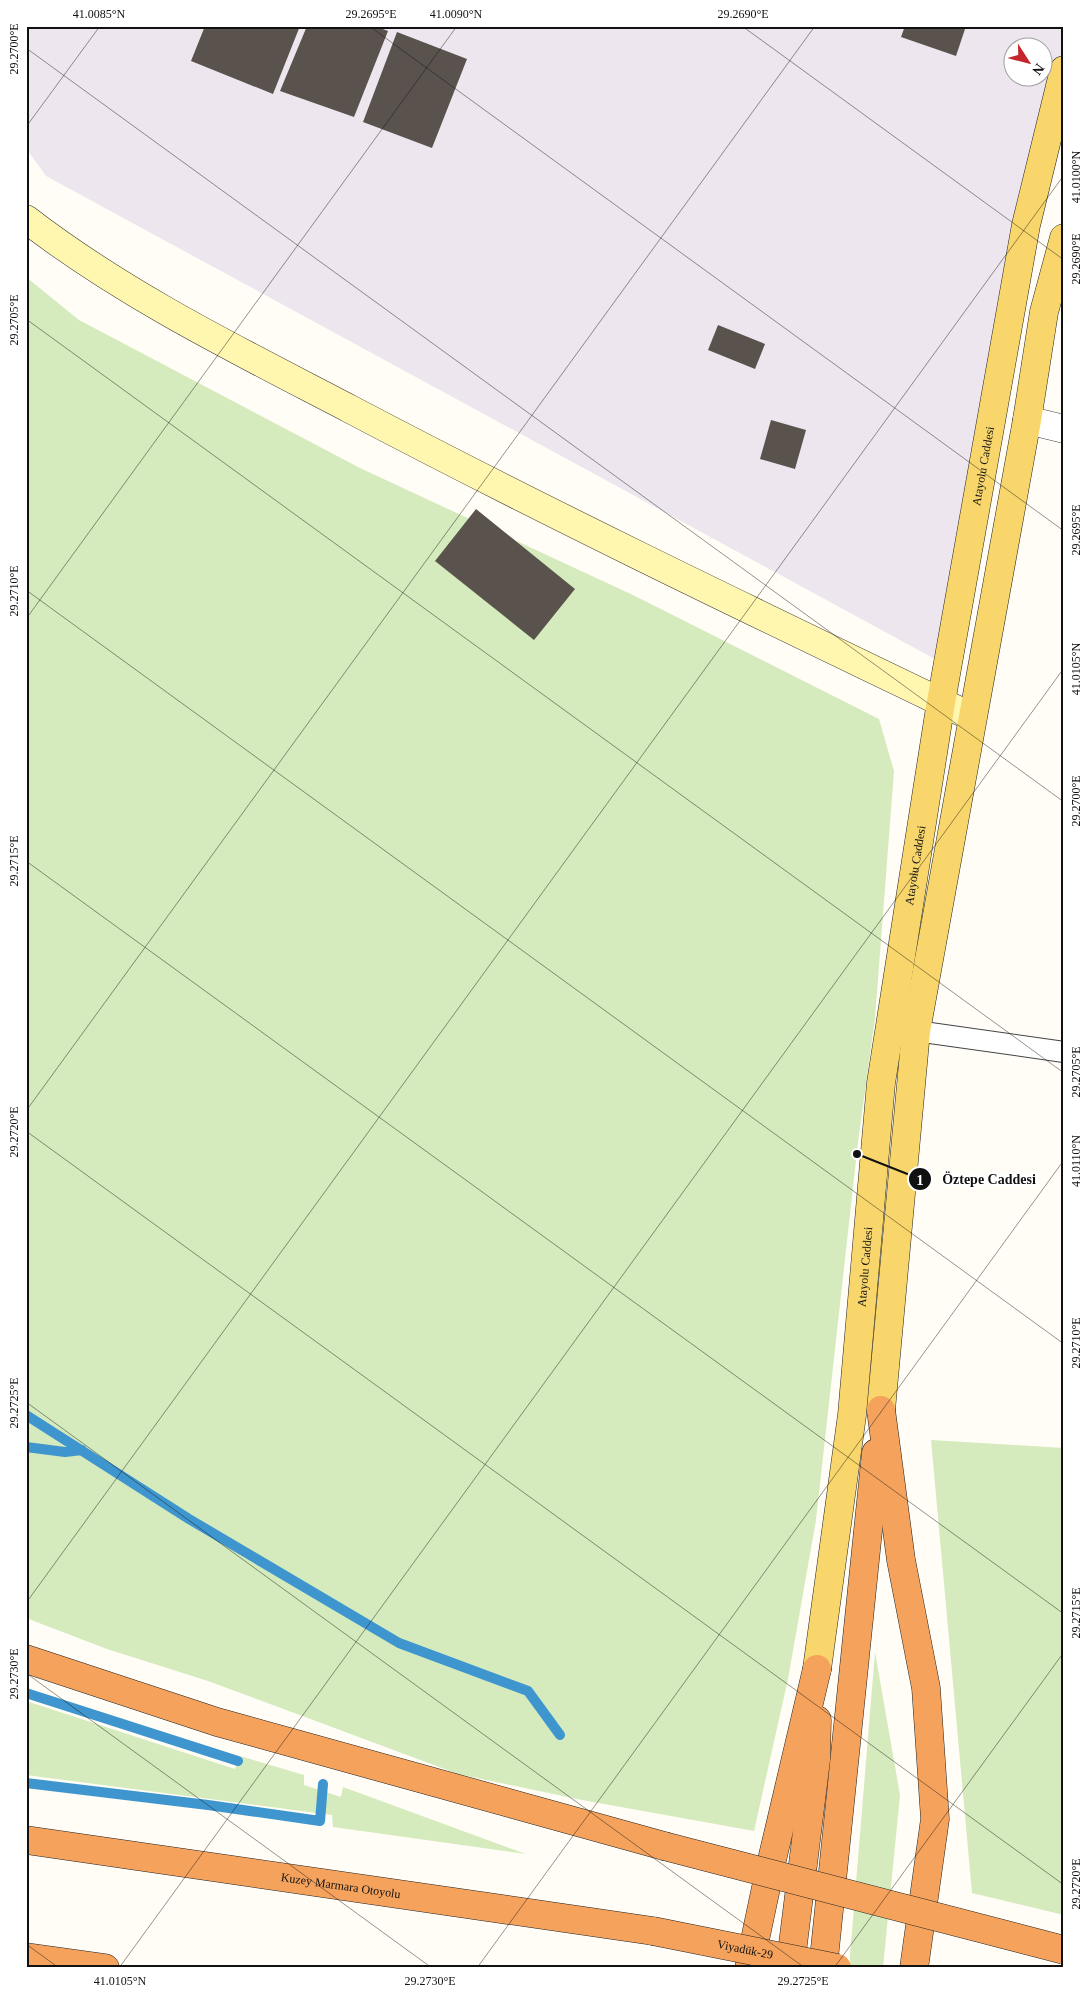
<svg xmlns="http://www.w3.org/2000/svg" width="1090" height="1994" viewBox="0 0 1090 1994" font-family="'Times New Roman',serif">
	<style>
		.industrial { fill: #eee6ef; fill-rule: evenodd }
		.green { fill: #d5ebbd }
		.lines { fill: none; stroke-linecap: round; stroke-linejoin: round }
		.stream { stroke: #3f96cf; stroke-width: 10 }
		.building { fill: #5a524d }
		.lane-casing { stroke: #444; stroke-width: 22 }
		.street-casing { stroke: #444; stroke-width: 29 }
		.secondary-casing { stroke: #333; stroke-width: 29 }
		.primary-casing { stroke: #222; stroke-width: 29 }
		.highway-casing { stroke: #222; stroke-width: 29 }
		.lane { stroke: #fff; stroke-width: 20 }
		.street { stroke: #fff; stroke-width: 28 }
		.secondary { stroke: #fff6b0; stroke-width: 28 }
		.primary { stroke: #f9d66b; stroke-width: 28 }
		.highway { stroke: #f5a25d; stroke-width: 28 }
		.highway-bridge-casing { stroke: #222; stroke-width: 29; stroke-linecap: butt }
		.highway-bridge { stroke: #f5a25d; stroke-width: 28 }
		.ticks { fill: none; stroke: #111; stroke-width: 1; stroke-opacity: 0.45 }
		.labels { text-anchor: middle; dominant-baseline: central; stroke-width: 5; stroke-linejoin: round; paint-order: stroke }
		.street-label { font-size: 12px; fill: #111; stroke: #fff }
		.leader { fill: none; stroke: #111; stroke-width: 2 }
		.callout-dot { fill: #111; stroke: #fff; stroke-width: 2 }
		.mark-label { font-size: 15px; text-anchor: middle; font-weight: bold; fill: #fff }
		.callout-label { font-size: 14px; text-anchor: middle; font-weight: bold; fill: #111; stroke: #fff; stroke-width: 5; stroke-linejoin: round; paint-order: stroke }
		.neatline { fill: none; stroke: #111; stroke-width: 2 }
		.ticks-label { font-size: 12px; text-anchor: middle; fill: #111 }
	</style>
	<rect width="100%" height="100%" fill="#fffdf5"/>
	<!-- industrial -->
	<path class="industrial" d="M26 26H1064V58L944 664 46 176 26 148ZM1012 48H1042V78H1012Z"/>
	<!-- green -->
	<path class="green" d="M26 277 79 320 360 468 635 596 879 719 894 771 875 1018 858 1142 816 1520 788 1679 754 1831 582 1800 458 1774 208 1681 107 1649 26 1618Z
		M931 1440 1064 1448V1915L972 1893Z
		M875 1652 900 1795 883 1968H849Z
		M26 1701 235 1769 240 1756 304 1775V1785L341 1797 343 1787 526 1854 333 1827 332 1815 26 1775Z"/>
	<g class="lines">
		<!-- stream -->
		<path class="stream" d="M26 1415 189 1519 399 1643 528 1691 560 1735
			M26 1447 65 1452 82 1450
			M26 1693 238 1761
			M26 1783 208 1805 320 1821 323 1784"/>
	</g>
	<!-- building -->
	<path class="building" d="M205 26H300L273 94 191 61Z
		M307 26H375L388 31 354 117 280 91Z
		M905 26H966L956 56 901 37Z
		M397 32 467 59 432 148 363 122Z
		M718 325 765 344 755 369 708 350Z
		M771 420 806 430 795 469 760 459Z
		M476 509 575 589 534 640 435 561Z"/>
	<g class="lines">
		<!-- lane casing -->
		<g class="lane-casing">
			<path id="lane" d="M916 1031 1064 1052"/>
		</g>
		<!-- street casing -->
		<g class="street-casing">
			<path id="street" d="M1027 420 1064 429"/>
		</g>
		<!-- secondary casing -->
		<g class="secondary-casing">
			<path id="secondary" d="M26 219C126 296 239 351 350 409 555 517 764 617 972 717"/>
		</g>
		<!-- primary casing -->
		<g class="primary-casing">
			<g id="primary">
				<path d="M881 1410 916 1031 1027 420 1044 312 1064 238"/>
				<path id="s1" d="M817 1669 852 1415 881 1083 941 702 1026 225 1064 70"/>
			</g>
		</g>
		<!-- highway casing -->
		<g class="highway-casing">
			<g id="highway">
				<path d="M881 1410 901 1560 926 1688 935 1819 914 1968"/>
				<path d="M26 1659 217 1722 664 1846"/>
				<path id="s2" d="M26 1840 653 1931"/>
				<path d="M26 1957 105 1968"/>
				<path d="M749 1968 771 1864 817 1669"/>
				<path d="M790 1968 816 1760 817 1720"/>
				<path d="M823 1968 876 1453"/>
			</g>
		</g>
		<!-- lane -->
		<use href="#lane" class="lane"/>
		<!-- street -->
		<use href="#street" class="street"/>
		<!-- secondary -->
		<use href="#secondary" class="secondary"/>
		<!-- primary -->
		<use href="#primary" class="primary"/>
		<!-- highway -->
		<use href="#highway" class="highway"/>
		<!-- highway-bridge casing -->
		<g class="highway-bridge-casing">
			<g id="highway-bridge">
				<path d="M664 1846 1064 1950"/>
				<path id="s3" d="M653 1931 837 1968"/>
			</g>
		</g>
		<!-- highway-bridge -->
		<use href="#highway-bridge" class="highway-bridge"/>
	</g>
	<!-- ticks -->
	<path class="ticks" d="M369 26 1064 531M742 26 1064 260M26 48 1064 802M26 127 100 26M26 319 1064 1073M26 590 1064 1344M26 619 457 26M26 861 1064 1614M26 1111 815 26M26 1131 1064 1885M26 1402 805 1968M26 1603 1064 175M26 1673 432 1968M26 1944 59 1968M119 1968 1064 668M477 1968 1064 1160M834 1968 1064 1652"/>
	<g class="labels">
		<!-- street labels -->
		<g class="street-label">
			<text stroke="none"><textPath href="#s1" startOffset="1215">Atayolu Caddesi</textPath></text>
			<text stroke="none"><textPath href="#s1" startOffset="810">Atayolu Caddesi</textPath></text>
			<text stroke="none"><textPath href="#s1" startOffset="405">Atayolu Caddesi</textPath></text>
			<text stroke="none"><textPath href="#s2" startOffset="318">Kuzey Marmara Otoyolu</textPath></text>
			<text stroke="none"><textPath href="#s3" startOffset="94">Viyadük-29</textPath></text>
		</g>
	</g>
	<!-- callouts -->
	<path class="leader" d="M857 1154L920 1179"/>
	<g class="callout-dot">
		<circle cx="857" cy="1154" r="5"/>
		<circle cx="920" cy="1179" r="12"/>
	</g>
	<g class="mark-label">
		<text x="920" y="1185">1</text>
	</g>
	<g class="callout-label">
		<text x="989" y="1184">Öztepe Caddesi</text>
	</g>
	<!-- border -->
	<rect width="1090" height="1994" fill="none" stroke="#ffffff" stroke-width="55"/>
	<!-- north arrow -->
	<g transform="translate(1028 62) rotate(126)"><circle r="24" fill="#ffffff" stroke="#a0a0a0"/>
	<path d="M0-4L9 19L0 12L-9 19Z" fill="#c4262e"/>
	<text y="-8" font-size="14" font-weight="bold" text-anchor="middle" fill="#111111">N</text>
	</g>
	<rect x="28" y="28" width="1034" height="1938" class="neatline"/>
	<g class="ticks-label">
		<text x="99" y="18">41.0085°N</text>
		<text x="371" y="18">29.2695°E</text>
		<text x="456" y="18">41.0090°N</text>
		<text x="743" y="18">29.2690°E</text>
		<text transform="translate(14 49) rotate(-90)" y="4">29.2700°E</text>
		<text transform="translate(1076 177) rotate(-90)" y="4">41.0100°N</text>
		<text transform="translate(1076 259) rotate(-90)" y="4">29.2690°E</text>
		<text transform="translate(14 320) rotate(-90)" y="4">29.2705°E</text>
		<text transform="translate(1076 530) rotate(-90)" y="4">29.2695°E</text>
		<text transform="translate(14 591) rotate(-90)" y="4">29.2710°E</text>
		<text transform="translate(1076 669) rotate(-90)" y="4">41.0105°N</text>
		<text transform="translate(1076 801) rotate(-90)" y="4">29.2700°E</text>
		<text transform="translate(14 861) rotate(-90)" y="4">29.2715°E</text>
		<text transform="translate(1076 1072) rotate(-90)" y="4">29.2705°E</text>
		<text transform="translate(14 1132) rotate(-90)" y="4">29.2720°E</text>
		<text transform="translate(1076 1161) rotate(-90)" y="4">41.0110°N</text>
		<text transform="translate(1076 1343) rotate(-90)" y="4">29.2710°E</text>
		<text transform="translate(14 1403) rotate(-90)" y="4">29.2725°E</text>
		<text transform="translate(1076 1613) rotate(-90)" y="4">29.2715°E</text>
		<text transform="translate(14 1674) rotate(-90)" y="4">29.2730°E</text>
		<text transform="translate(1076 1884) rotate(-90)" y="4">29.2720°E</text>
		<text x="120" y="1985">41.0105°N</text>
		<text x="430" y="1985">29.2730°E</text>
		<text x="803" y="1985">29.2725°E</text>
	</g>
</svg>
